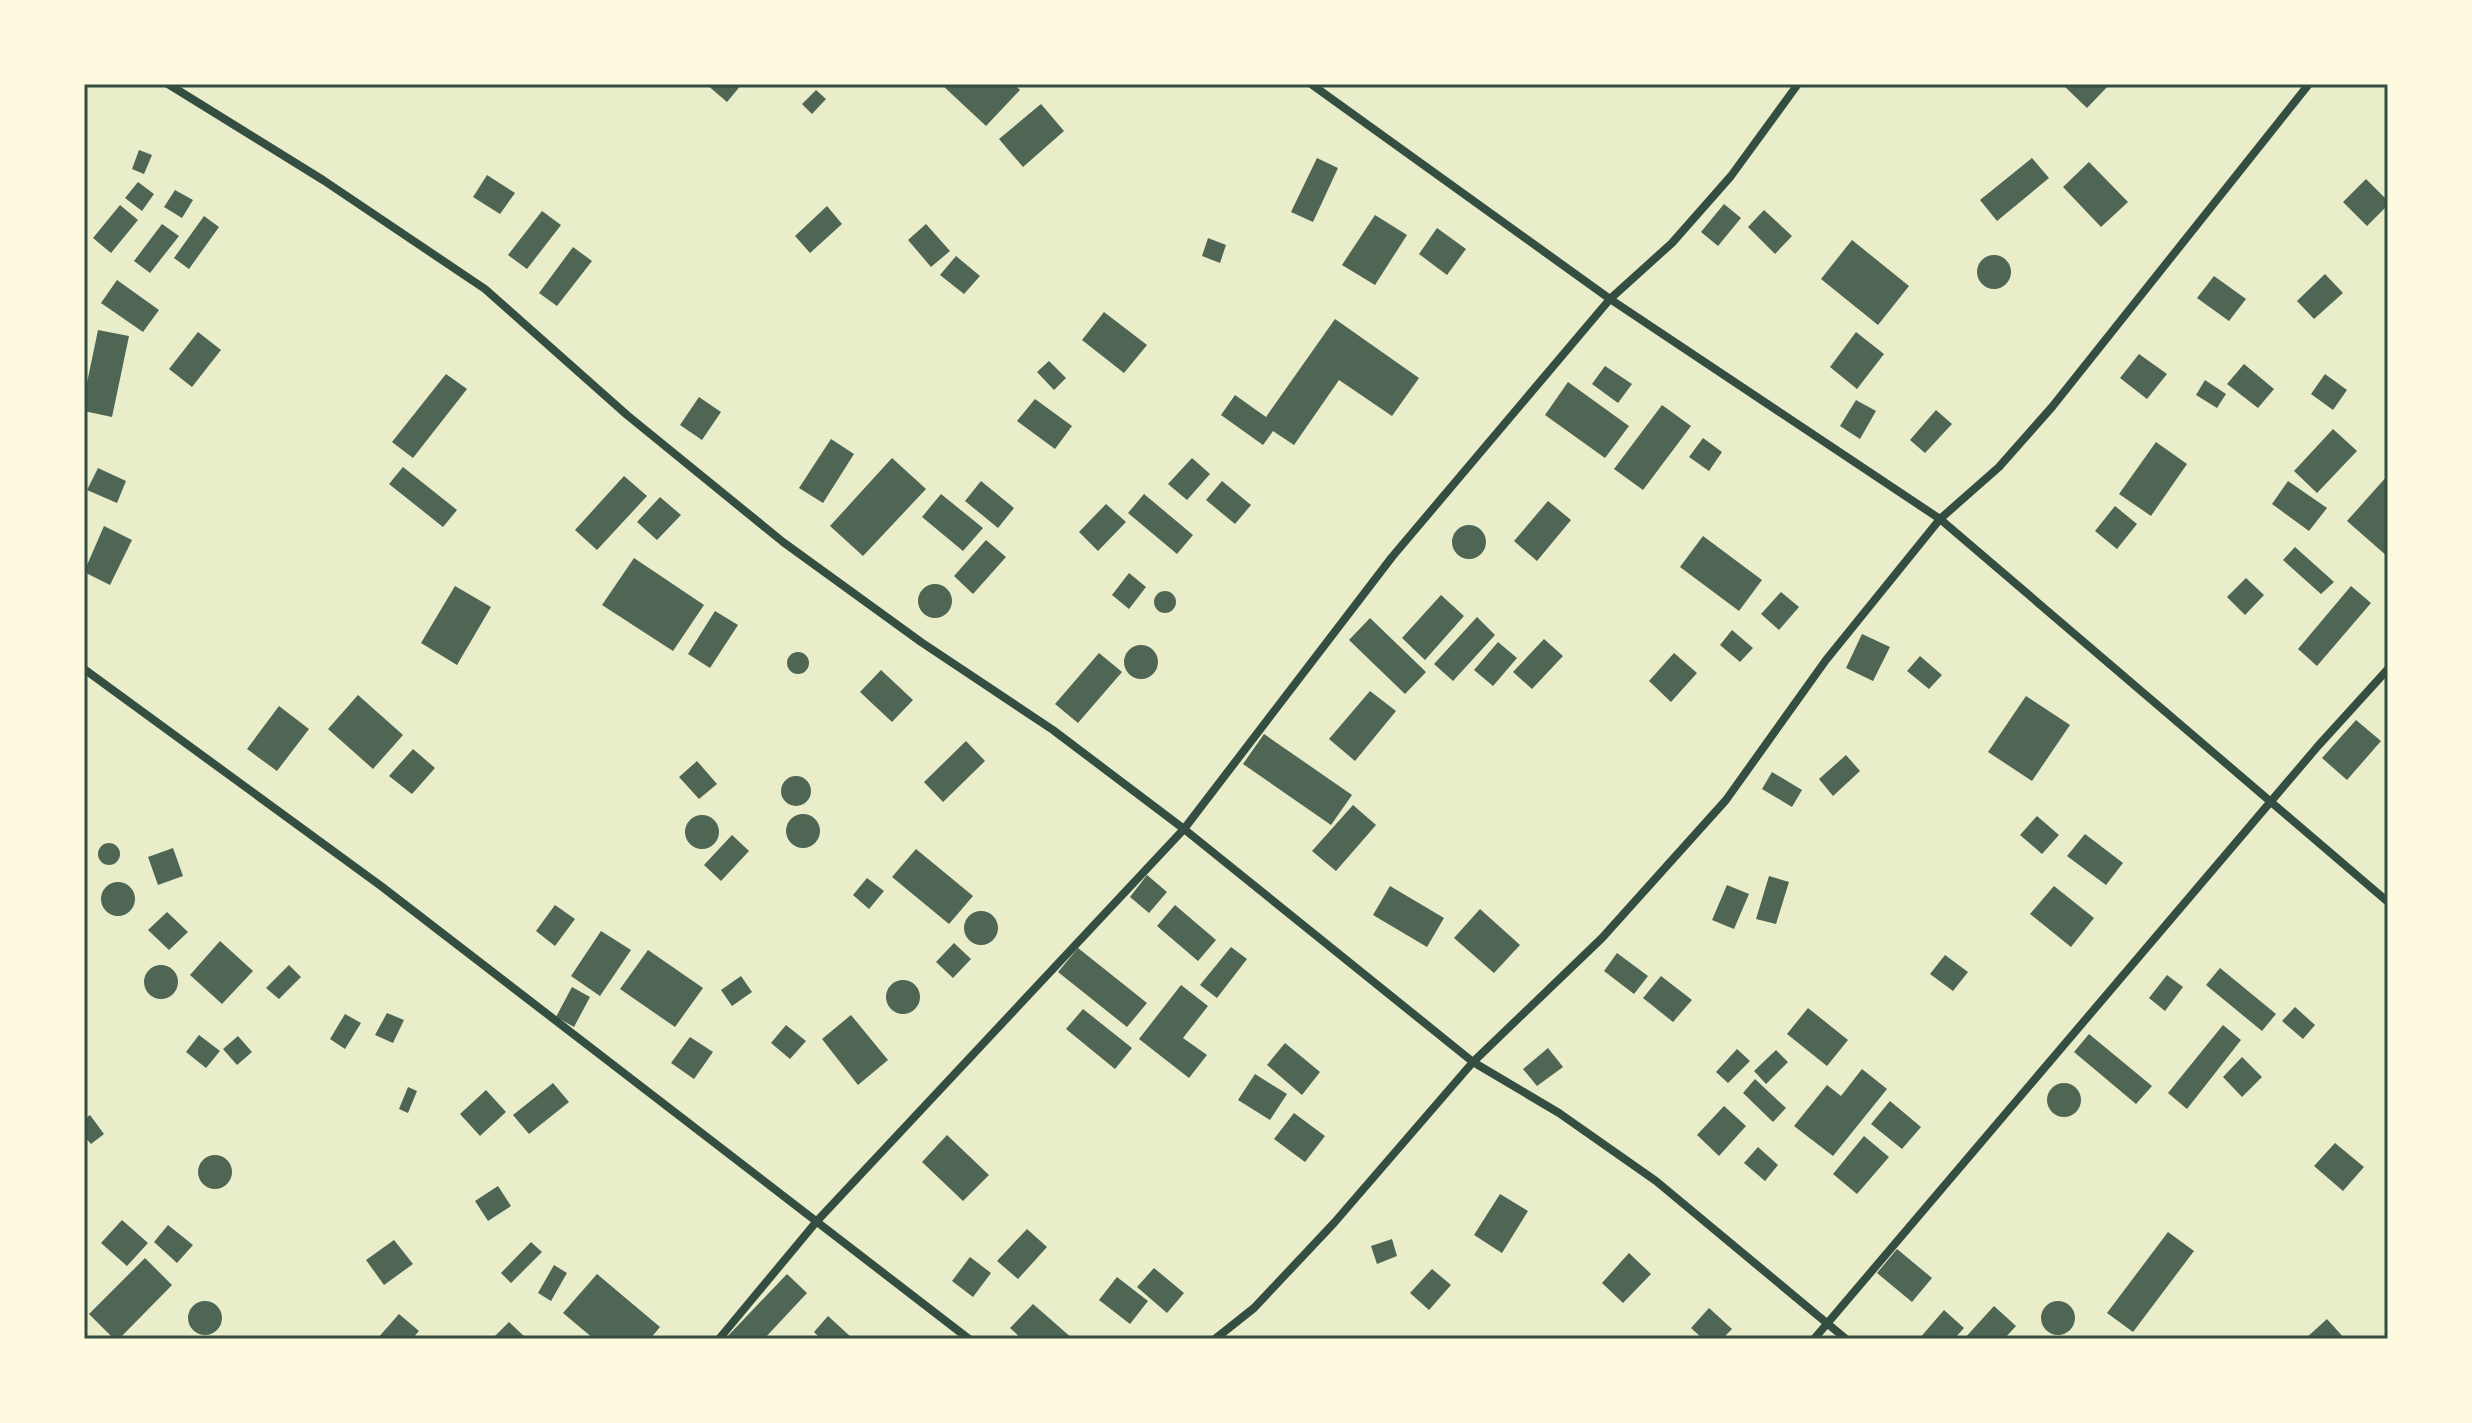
<svg xmlns="http://www.w3.org/2000/svg" width="2472" height="1423" viewBox="0 0 2472 1423" font-family="'Golos Text',sans-serif">
	<style>
		.building { fill: #4f6655 }
		.lines { fill: none; stroke-linecap: round; stroke-linejoin: round }
		.minor { stroke: #344e41; stroke-width: 8 }
		.neatline { fill: none; stroke: #344e41; stroke-width: 3 }
	</style>
	<rect width="100%" height="100%" fill="#e9edc9"/>
	<!-- building -->
	<path class="building" d="M706 84H742L727 102Z
		M941 84H1014L1020 90 986 126Z
		M2066 84H2110L2087 108 2064 86Z
		M816 90 826 99 812 114 802 104Z
		M1041 104 1064 131 1023 167 999 139Z
		M139 150 152 155 144 174 132 169Z
		M1317 158 1338 168 1313 222 1291 212Z
		M2032 158 2049 178 1997 221 1980 200Z
		M2089 162 2128 202 2101 227 2063 187Z
		M487 175 515 193 500 214 473 197Z
		M2366 179 2388 201V205L2367 226 2343 202Z
		M138 182 154 194 142 211 125 198Z
		M175 190 193 200 182 218 164 207Z
		M1724 204 1741 218 1718 246 1701 232Z
		M120 205 138 220 111 253 93 238Z
		M827 206 842 224 810 253 795 236Z
		M1764 210 1792 236 1775 254 1748 227Z
		M542 211 561 225 527 269 508 255Z
		M1375 215 1407 235 1375 285 1342 265Z
		M204 216 219 227 189 269 174 258Z
		M162 224 179 236 150 273 134 261Z
		M926 224 950 251 931 267 908 240Z
		M1437 228 1466 249 1447 275 1419 254Z
		M1208 238 1226 245 1220 263 1202 256Z
		M1852 240 1909 286 1878 325 1821 279Z
		M573 247 592 261 557 306 539 293Z
		M1977 272a17 17 0 1 1 34 0a17 17 0 1 1-34 0Z
		M956 256 980 276 964 294 940 275Z
		M2325 274 2343 293 2314 319 2297 301Z
		M2214 276 2246 299 2229 321 2197 298Z
		M117 280 159 310 143 332 101 303Z
		M1104 312 1147 345 1124 373 1082 340Z
		M1335 319 1419 378 1392 416 1339 380 1294 445 1273 431 1263 445 1221 415 1235 395 1266 417Z
		M98 330 129 336 112 417 84 411V397Z
		M198 332 221 350 192 387 169 369Z
		M1856 332 1884 354 1857 389 1830 367Z
		M2139 354 2167 374 2147 399 2120 378Z
		M1049 361 1066 378 1054 390 1037 372Z
		M2244 364 2274 389 2258 408 2227 384Z
		M1605 366 1632 384 1618 403 1592 384Z
		M446 374 467 389 413 458 392 442Z
		M2325 374 2347 390 2333 410 2311 394Z
		M2205 380 2226 394 2217 408 2196 395Z
		M1568 382 1629 426 1605 458 1545 415Z
		M699 397 721 412 702 440 680 425Z
		M1035 399 1072 426 1055 449 1017 421Z
		M1856 400 1876 411 1860 439 1840 426Z
		M1662 405 1691 426 1643 490 1614 469Z
		M1936 410 1952 424 1925 453 1910 440Z
		M2333 429 2357 451 2317 493 2294 471Z
		M1703 438 1722 452 1709 471 1689 457Z
		M831 439 854 454 823 503 799 488Z
		M2156 442 2187 464 2151 516 2119 494Z
		M892 458 926 489 863 556 830 526Z
		M1192 458 1210 474 1187 500 1168 484Z
		M403 467 457 510 443 527 389 484Z
		M98 468 126 481 117 503 87 490Z
		M2388 475V557L2347 521Z
		M624 476 647 496 597 550 575 530Z
		M981 481 1014 508 998 528 965 501Z
		M1222 481 1251 505 1235 524 1206 500Z
		M2288 481 2327 508 2309 531 2272 504Z
		M941 494 983 528 963 551 922 517Z
		M1144 494 1193 535 1177 554 1128 513Z
		M660 497 681 515 657 540 637 522Z
		M1548 501 1571 520 1537 561 1514 541Z
		M1106 504 1126 522 1098 551 1079 532Z
		M2115 506 2137 524 2117 549 2095 531Z
		M1452 542a17 17 0 1 1 34 0a17 17 0 1 1-34 0Z
		M104 526 132 540 110 585 84 572Z
		M1703 536 1762 580 1739 611 1680 567Z
		M986 540 1006 557 973 594 954 576Z
		M2295 547 2334 582 2321 594 2283 560Z
		M634 558 704 605 673 651 602 605Z
		M1129 573 1146 587 1129 609 1112 595Z
		M2246 578 2264 595 2245 615 2227 597Z
		M918 601a17 17 0 1 1 34 0a17 17 0 1 1-34 0Z
		M455 586 491 607 457 665 421 643Z
		M2351 586 2371 603 2317 666 2298 649Z
		M1154 602a11 11 0 1 1 22 0a11 11 0 1 1-22 0Z
		M1781 592 1799 607 1779 630 1761 614Z
		M1441 595 1464 616 1425 660 1402 638Z
		M715 611 738 625 710 668 688 654Z
		M1477 617 1495 635 1453 681 1434 664Z
		M1370 618 1426 672 1405 694 1349 640Z
		M1732 630 1753 648 1740 662 1720 645Z
		M1862 634 1890 647 1873 681 1846 668Z
		M1544 639 1563 656 1532 689 1513 672Z
		M1498 642 1517 658 1493 686 1474 670Z
		M1124 662a17 17 0 1 1 34 0a17 17 0 1 1-34 0Z
		M787 663a11 11 0 1 1 22 0a11 11 0 1 1-22 0Z
		M1099 653 1122 672 1078 723 1055 704Z
		M1674 653 1697 673 1671 702 1649 681Z
		M1920 656 1942 675 1929 689 1907 671Z
		M881 670 913 700 892 722 860 692Z
		M1370 691 1396 711 1355 761 1329 739Z
		M358 695 403 735 373 769 328 729Z
		M2026 696 2070 725 2032 781 1988 752Z
		M279 706 309 729 277 771 247 749Z
		M2356 720 2381 741 2347 780 2322 758Z
		M1264 734 1352 795 1331 825 1243 764Z
		M966 741 985 761 943 802 924 782Z
		M413 749 435 768 412 794 389 776Z
		M1846 755 1860 771 1833 796 1819 779Z
		M697 761 717 784 699 799 679 777Z
		M1772 772 1802 790 1792 807 1762 789Z
		M781 791a15 15 0 1 1 30 0a15 15 0 1 1-30 0Z
		M1353 805 1376 825 1336 871 1312 851Z
		M786 831a17 17 0 1 1 34 0a17 17 0 1 1-34 0Z
		M685 832a17 17 0 1 1 34 0a17 17 0 1 1-34 0Z
		M2037 816 2059 835 2042 854 2020 835Z
		M2085 834 2123 863 2106 885 2067 856Z
		M732 835 749 851 721 881 704 865Z
		M98 854a11 11 0 1 1 22 0a11 11 0 1 1-22 0Z
		M173 848 183 876 158 885 148 857Z
		M916 849 973 896 949 924 892 877Z
		M1147 875 1167 892 1149 913 1130 897Z
		M1769 876 1789 882 1776 924 1756 919Z
		M867 878 884 891 869 909 853 895Z
		M101 899a17 17 0 1 1 34 0a17 17 0 1 1-34 0Z
		M1727 885 1749 894 1734 929 1712 920Z
		M1390 886 1444 918 1427 947 1373 915Z
		M2054 886 2094 918 2071 947 2030 914Z
		M555 905 575 919 555 946 536 931Z
		M1175 905 1216 940 1198 961 1157 926Z
		M1480 909 1520 945 1494 973 1454 938Z
		M964 928a17 17 0 1 1 34 0a17 17 0 1 1-34 0Z
		M167 912 188 932 169 950 148 930Z
		M601 931 631 950 600 996 571 976Z
		M220 941 253 971 222 1004 190 975Z
		M954 943 971 959 953 978 936 962Z
		M1231 947 1247 959 1217 998 1200 985Z
		M1078 948 1147 1003 1127 1027 1058 972Z
		M648 950 703 988 675 1027 620 989Z
		M1617 953 1648 976 1634 994 1604 971Z
		M1945 955 1968 972 1953 991 1930 974Z
		M144 982a17 17 0 1 1 34 0a17 17 0 1 1-34 0Z
		M289 965 301 977 279 999 266 988Z
		M2220 968 2276 1014 2262 1031 2206 985Z
		M2167 975 2183 987 2165 1011 2149 998Z
		M741 976 752 992 732 1006 721 990Z
		M1661 976 1692 1000 1673 1022 1643 998Z
		M886 997a17 17 0 1 1 34 0a17 17 0 1 1-34 0Z
		M1181 985 1208 1006 1183 1038 1207 1055 1189 1078 1139 1039Z
		M572 987 590 997 574 1027 556 1017Z
		M2295 1007 2315 1025 2303 1039 2282 1021Z
		M1808 1008 1848 1040 1827 1066 1787 1034Z
		M1083 1009 1132 1048 1115 1069 1066 1029Z
		M387 1013 404 1020 393 1043 375 1035Z
		M345 1014 361 1023 345 1049 330 1039Z
		M851 1015 888 1060 858 1085 822 1039Z
		M786 1025 806 1041 790 1059 771 1043Z
		M2223 1025 2241 1040 2187 1109 2168 1093Z
		M2089 1034 2152 1086 2136 1104 2074 1052Z
		M199 1035 220 1051 206 1068 186 1052Z
		M238 1036 252 1052 237 1065 223 1049Z
		M690 1037 713 1052 694 1079 671 1063Z
		M1285 1043 1320 1072 1302 1095 1267 1065Z
		M1548 1048 1563 1067 1537 1086 1523 1069Z
		M1737 1049 1750 1061 1728 1083 1716 1072Z
		M1776 1050 1788 1062 1766 1084 1754 1071Z
		M2242 1057 2262 1077 2242 1097 2223 1077Z
		M1862 1069 1887 1089 1833 1156 1794 1126 1827 1085 1841 1096Z
		M1255 1074 1287 1094 1270 1120 1238 1100Z
		M1755 1079 1786 1108 1773 1122 1743 1093Z
		M2047 1100a17 17 0 1 1 34 0a17 17 0 1 1-34 0Z
		M553 1083 569 1102 529 1134 513 1115Z
		M408 1087 417 1091 408 1113 399 1109Z
		M486 1090 506 1112 480 1136 460 1114Z
		M1890 1101 1921 1127 1902 1149 1871 1124Z
		M1724 1106 1746 1126 1719 1156 1697 1135Z
		M1294 1113 1325 1136 1305 1162 1274 1139Z
		M90 1115 104 1134 91 1144 84 1136V1119Z
		M947 1135 989 1175 963 1201 922 1162Z
		M1864 1136 1889 1157 1857 1194 1833 1174Z
		M2335 1143 2364 1167 2343 1191 2314 1166Z
		M1758 1147 1778 1165 1765 1181 1744 1163Z
		M198 1172a17 17 0 1 1 34 0a17 17 0 1 1-34 0Z
		M498 1186 511 1206 488 1221 475 1201Z
		M1500 1194 1528 1211 1502 1253 1474 1235Z
		M122 1220 148 1243 127 1266 101 1243Z
		M168 1225 193 1245 177 1263 154 1242Z
		M1027 1229 1047 1247 1018 1279 997 1261Z
		M2168 1232 2194 1251 2133 1332 2107 1313Z
		M1392 1239 1397 1256 1377 1264 1371 1246Z
		M394 1240 413 1264 384 1285 366 1260Z
		M531 1242 542 1252 511 1283 501 1273Z
		M1897 1249 1932 1278 1912 1302 1877 1273Z
		M1629 1253 1651 1274 1623 1303 1602 1283Z
		M970 1257 991 1273 973 1297 952 1281Z
		M145 1258 172 1285 119 1339H114L89 1314Z
		M554 1265 567 1273 551 1301 538 1293Z
		M1154 1268 1184 1293 1167 1313 1137 1287Z
		M1432 1269 1451 1285 1429 1310 1410 1293Z
		M597 1274 660 1327 650 1339H594L563 1313Z
		M787 1274 807 1293 764 1339H725Z
		M1117 1277 1148 1301 1130 1324 1099 1300Z
		M188 1318a17 17 0 1 1 34 0a17 17 0 1 1-34 0Z
		M2041 1318a17 17 0 1 1 34 0a17 17 0 1 1-34 0Z
		M1033 1304 1073 1339H1022L1010 1328Z
		M1994 1306 2016 1326 2004 1339H1964Z
		M1709 1308 1732 1329 1722 1339H1703L1691 1328Z
		M1944 1310 1964 1328 1954 1339H1919Z
		M399 1314 419 1331 412 1339H377Z
		M828 1316 851 1337 849 1339H821L814 1332Z
		M2327 1319 2345 1339H2305Z
		M509 1322 527 1339H492Z"/>
	<g class="lines">
		<!-- minor -->
		<path class="minor" d="M168 84 323 180 485 289 627 415 783 542 921 642 1053 730 1184 829 817 1221 719 1339
			M1311 84 1610 299 1940 519 2388 902
			M1798 84 1731 176 1672 243 1610 299 1392 557 1184 829 1473 1062 1559 1113 1656 1181 1846 1339
			M84 669 381 886 969 1339
			M1215 1339 1254 1308 1334 1223 1473 1062 1602 938 1726 800 1826 660 1940 519 1999 467 2052 407 2309 84
			M1814 1339 2318 746 2388 669"/>
	</g>
	<!-- border -->
	<rect width="2472" height="1423" fill="none" stroke="#fefae0" stroke-width="172"/>
	<rect x="86" y="86" width="2300" height="1251" class="neatline"/>
</svg>
